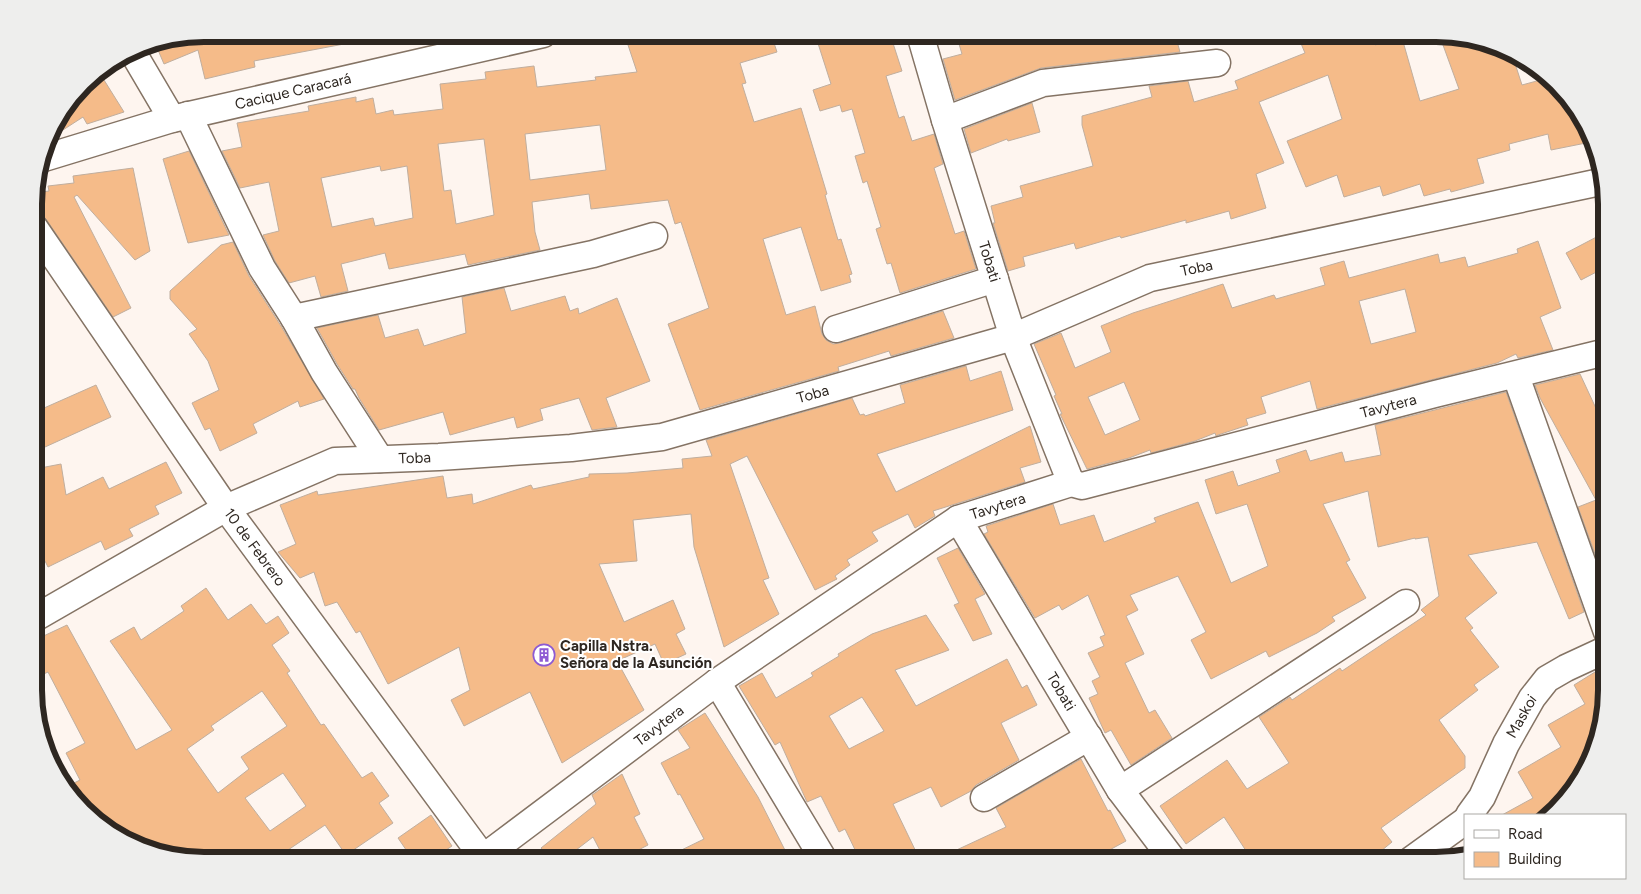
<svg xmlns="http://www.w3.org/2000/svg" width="1641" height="894" viewBox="0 0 1641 894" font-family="Figtree,sans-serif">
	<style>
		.building { fill: #f5bb89; stroke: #c0ae9e; fill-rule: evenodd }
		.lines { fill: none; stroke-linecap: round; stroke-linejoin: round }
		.minor-casing { stroke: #847364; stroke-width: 29 }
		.minor { stroke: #fff; stroke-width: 26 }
		.labels { text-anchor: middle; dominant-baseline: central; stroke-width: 4; stroke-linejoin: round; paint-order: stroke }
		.street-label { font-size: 15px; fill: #2e2721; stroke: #fff }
		.poi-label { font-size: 15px; font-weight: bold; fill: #2e2721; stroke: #fff; text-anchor: start }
		.rim { fill: none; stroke: #2e2721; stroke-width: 6 }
	</style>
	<rect width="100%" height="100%" fill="#fef5ef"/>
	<!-- building -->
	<path class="building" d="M204 34H343L344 44 254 61 255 67 205 79 198 50 164 64 155 43Z
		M665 34H771L777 52 740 63 746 83 742 84 754 122 801 108 827 194 825 195 838 240 841 239 852 274 849 275 851 282 821 291 801 227 763 239 786 315 815 306 822 334 826 340 833 344 840 343 943 311 954 338 891 356 889 351 838 367 839 371 700 410 668 324 709 308 681 222 675 224 668 200 591 209 589 194 532 202 535 232 540 250 468 265 465 254 389 269 385 253 341 264 348 291 321 297 315 276 289 283 275 261 263 235 279 231 269 182 240 188 222 151 242 147 237 123 309 111 308 106 356 97V102L373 98 376 114 393 110 394 115 443 109 440 84 486 79 485 72 534 66 537 87 596 80 595 77 637 72 628 45ZM600 125 606 170 530 180 525 134ZM484 139 494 215 456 224 451 190 444 191 438 144ZM380 166 381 171 407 166 413 218 375 226 373 218 332 227 321 178Z
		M815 34H890L902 71 886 76 899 118 904 116 912 141 934 134 943 164 934 168 955 234 964 231 976 269 900 293 891 263 887 264 876 229 881 227 867 181 863 183 855 156 865 153 852 109 842 112 840 105 820 111 813 90 831 84Z
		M956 34H1175L1180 52 1041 68 955 100 943 59 962 54Z
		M1297 34H1372L1375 45 1402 38 1420 101 1459 89 1439 34 1511 51 1522 85 1544 79 1578 109 1591 142 1551 150 1548 134 1509 144 1510 150 1477 159 1484 183 1451 192 1450 189 1424 196 1420 184 1383 196 1380 186 1344 197 1337 175 1306 187 1287 141 1342 119 1328 75 1259 102 1284 163 1256 174 1266 208 1231 219 1229 211 1186 223V220L1121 238 1120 236 1076 249 1074 243 1023 257 1025 266 1008 271 993 223H995L991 206 1023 197 1020 186 1093 166 1082 125V116L1152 97 1149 86 1188 81 1194 102 1238 89 1235 81 1305 53Z
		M99 72 124 112 87 124 83 117 49 139 51 129 92 76Z
		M1032 103 1040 132 1008 141 1007 139 971 153 964 129Z
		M189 151 192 157 229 235 188 243 163 159Z
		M133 168 150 251 135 260 77 195 74 197 131 308 113 317 46 219 41 214 34 212V193L49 191 48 186 74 183 73 176Z
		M1606 232V267L1581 280 1566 253Z
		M1538 241 1561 308 1540 317 1553 350 1518 358 1516 354 1497 363 1317 409 1310 381 1261 397 1266 413 1246 419 1248 425 1218 435 1216 436 1215 433 1195 441 1151 453 1150 450 1129 458 1087 469 1060 414H1062L1054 396 1056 395 1034 344 1061 333 1075 368 1111 352 1101 326 1133 313 1223 284 1232 308 1274 295 1276 299 1325 285 1320 268 1344 261 1349 278 1438 254 1440 263 1465 257 1468 267 1518 253 1517 249ZM1405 289 1416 332 1371 344 1359 301ZM1124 382 1140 420 1105 435 1088 397Z
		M233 242 249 276 281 326 324 399 300 407 298 401 253 424 257 433 220 451 210 428 205 430 192 403 219 390 208 361 189 334 197 329 170 299V291L221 245Z
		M504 288 511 311 565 296 570 311 578 308 579 314 617 298 650 381 606 398 617 427 592 430 579 398 540 409 543 420 517 428 514 417 450 435 443 412 379 430 359 398 355 389H353L337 364 317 328 378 315 385 338 418 329 424 346 466 333 462 297Z
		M966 366 970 381 1001 371 1013 410 877 454 896 492 1030 426 1041 462 1020 468 1025 482 933 511 935 516 915 528 908 514 872 532 878 541 847 560 850 565 835 576 837 579 815 590 747 456 730 464 769 578 763 580 779 614 724 647 694 547 691 514 633 520 637 561 599 564 624 622 673 600 685 629 676 634 686 654 664 664 655 644 617 661 644 710 562 763 530 692 464 726 451 700 470 690 459 647 388 684 360 631 356 633 337 602 325 606 314 572 300 578 278 552 296 544 280 505 317 491 318 495 443 476 447 498 472 494 473 504 531 485 533 489 589 477V474L627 473 683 468 682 459 712 456 706 440 852 398 860 415 864 414 865 416 905 403 900 385Z
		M1580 374 1607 432V587L1578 507 1596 500 1540 398 1535 385Z
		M96 385 111 417 45 447 35 425V412Z
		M1506 392 1584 612 1569 619 1537 542 1468 555 1497 593 1465 618 1473 628 1470 630 1499 667 1474 685 1478 690 1439 720 1465 756V768L1381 828 1392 842 1370 860H1252L1224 817 1186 844 1160 806 1227 760 1247 789 1289 763 1259 717 1290 697 1292 700 1340 668 1342 671 1426 615 1421 610 1439 596 1428 537 1415 539V538L1378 547 1368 491 1323 504 1350 560 1346 562 1366 598 1332 617 1335 621 1317 633 1269 657 1266 651 1211 679 1191 640 1206 632 1178 576 1130 595 1138 610 1126 616 1144 654 1125 663 1149 713 1155 710 1172 738 1131 765 1111 730 1105 733 1089 698 1098 694 1092 681 1100 677 1088 653 1104 646 1100 637 1105 635 1088 595 1062 610 1059 605 1035 618 984 534 988 532 986 526 1053 504 1060 525 1094 515 1104 542 1156 522 1154 518 1198 502 1231 583 1268 566 1247 504 1216 514 1205 480 1233 471 1238 486 1280 472 1276 460 1306 450 1310 461 1342 452 1345 462 1381 455 1375 425Z
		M166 462 182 493 155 506 159 514 129 529 133 536 105 550 101 541 48 567 45 561 35 566V469L61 464 66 495 103 477 109 489Z
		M958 548 985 594 975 599 992 634 973 641 954 605 959 603 937 558Z
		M206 588 228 620 251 604 266 624 278 616 289 633 272 645 290 671 287 673 321 725 324 724 362 778 372 772 389 796 379 803 393 823 346 855 325 825 285 852 291 860H204L129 843 69 793 66 787 80 780 66 753 85 743 48 672 35 678V640L67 625 136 750 172 730 110 641 134 627 141 640 184 611 181 606ZM262 691 287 726 241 757 249 769 218 793 187 749 214 730 211 726ZM283 773 306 806 270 831 245 798Z
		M926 615 949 650 895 670 916 706 1007 659 1022 688 1027 685 1037 705 1001 723 1019 760 976 785 971 791 941 807 931 787 893 804 920 860H860L845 829 839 832 821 796 807 802 780 742 775 745 739 686 762 673 776 698 813 676 811 673 839 656 838 654 872 634ZM862 697 884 731 849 749 829 716Z
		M1595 672 1607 691 1590 765 1546 815H1502L1533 798 1518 772 1561 747 1548 725 1585 704 1574 685Z
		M705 713 758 797 790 860H661L704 839 680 794 678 795 661 763 690 748 678 730Z
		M1081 759 1108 811 1110 810 1126 841 1091 860H935L1006 827 996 808Z
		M622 774 640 814 634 817 648 845 619 860H605L593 837 563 860H551L541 848 596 804 592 795Z
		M431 815 452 846 431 860H413L398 838Z"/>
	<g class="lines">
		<!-- minor casing -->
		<g class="minor-casing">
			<g id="minor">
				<path id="s1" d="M920 34 945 120 1013 337 1071 483"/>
				<path d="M132 51 172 119"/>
				<path d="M188 115 262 268 294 318 324 372 380 459"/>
				<path d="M945 120 1043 83 1217 63"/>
				<path id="s2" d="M44 158 172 119 543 34"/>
				<path id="s3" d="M34 227 226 508 485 860"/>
				<path d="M294 318 593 254 654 236"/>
				<path d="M836 329 995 279"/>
				<path d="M1516 376 1607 632"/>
				<path id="s4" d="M958 519 1120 790 1173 860"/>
				<path id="s5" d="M35 618 226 508 335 461 439 457 571 448 662 437 1013 337 1150 278 1605 181"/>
				<path d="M717 682 824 860"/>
				<path d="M1120 790 1406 603"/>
				<path d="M984 798 1089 737"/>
				<path id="s6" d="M1469 815 1482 797 1506 744 1532 698 1547 679 1566 668 1607 649"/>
				<path id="s7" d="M480 860 717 682 958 519 1071 483 1082 486 1435 394 1606 352"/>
				<path d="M1411 860 1465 821"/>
			</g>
		</g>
		<!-- minor -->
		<use href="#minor" class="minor"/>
	</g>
	<!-- icons -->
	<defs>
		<g id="building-ring" transform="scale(1.125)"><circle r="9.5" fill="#fff" stroke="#8d5ad3" stroke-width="1.5"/><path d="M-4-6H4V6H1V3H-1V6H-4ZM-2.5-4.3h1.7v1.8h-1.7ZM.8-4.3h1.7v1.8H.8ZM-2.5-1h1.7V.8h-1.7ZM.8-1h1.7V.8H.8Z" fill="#8d5ad3"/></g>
	</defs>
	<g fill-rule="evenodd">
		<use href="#building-ring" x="544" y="655"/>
	</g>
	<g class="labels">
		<!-- street labels -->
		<g class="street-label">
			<text stroke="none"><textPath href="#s2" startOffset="258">Cacique Caracará</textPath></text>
			<text stroke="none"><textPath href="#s1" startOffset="238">Tobati</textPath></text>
			<text stroke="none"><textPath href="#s5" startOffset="1229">Toba</textPath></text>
			<text stroke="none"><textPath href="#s5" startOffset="824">Toba</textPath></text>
			<text stroke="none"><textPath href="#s7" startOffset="1034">Tavytera</textPath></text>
			<text stroke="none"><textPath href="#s5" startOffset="419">Toba</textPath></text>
			<text stroke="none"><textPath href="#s7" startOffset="629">Tavytera</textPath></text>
			<text stroke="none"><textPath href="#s3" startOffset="389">10 de Febrero</textPath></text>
			<text stroke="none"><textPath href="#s4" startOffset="201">Tobati</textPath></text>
			<text stroke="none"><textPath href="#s6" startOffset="112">Maskoi</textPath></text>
			<text stroke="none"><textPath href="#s7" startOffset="224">Tavytera</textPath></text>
		</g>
		<!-- poi labels -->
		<g class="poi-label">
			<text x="560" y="646">Capilla Nstra.<tspan x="560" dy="17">Señora de la Asunción</tspan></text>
		</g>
	</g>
	<!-- crop -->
	<path d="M0 0H1641V894H0ZM204 42H1436A162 162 0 0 1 1598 204V690A162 162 0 0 1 1436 852H204A162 162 0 0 1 42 690V204A162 162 0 0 1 204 42Z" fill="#eeeeed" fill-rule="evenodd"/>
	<path class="rim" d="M204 42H1436A162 162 0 0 1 1598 204V690A162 162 0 0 1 1436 852H204A162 162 0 0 1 42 690V204A162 162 0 0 1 204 42Z"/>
	<!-- legend -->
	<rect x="1464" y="814" width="162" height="65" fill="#ffffff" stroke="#aba9a6"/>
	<rect x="1474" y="830" width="25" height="8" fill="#ffffff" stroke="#aba9a6"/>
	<text x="1508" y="839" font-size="15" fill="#2e2721">Road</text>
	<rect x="1474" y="852" width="25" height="15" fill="#f5bb89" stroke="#aba9a6"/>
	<text x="1508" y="864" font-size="15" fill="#2e2721">Building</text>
</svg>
